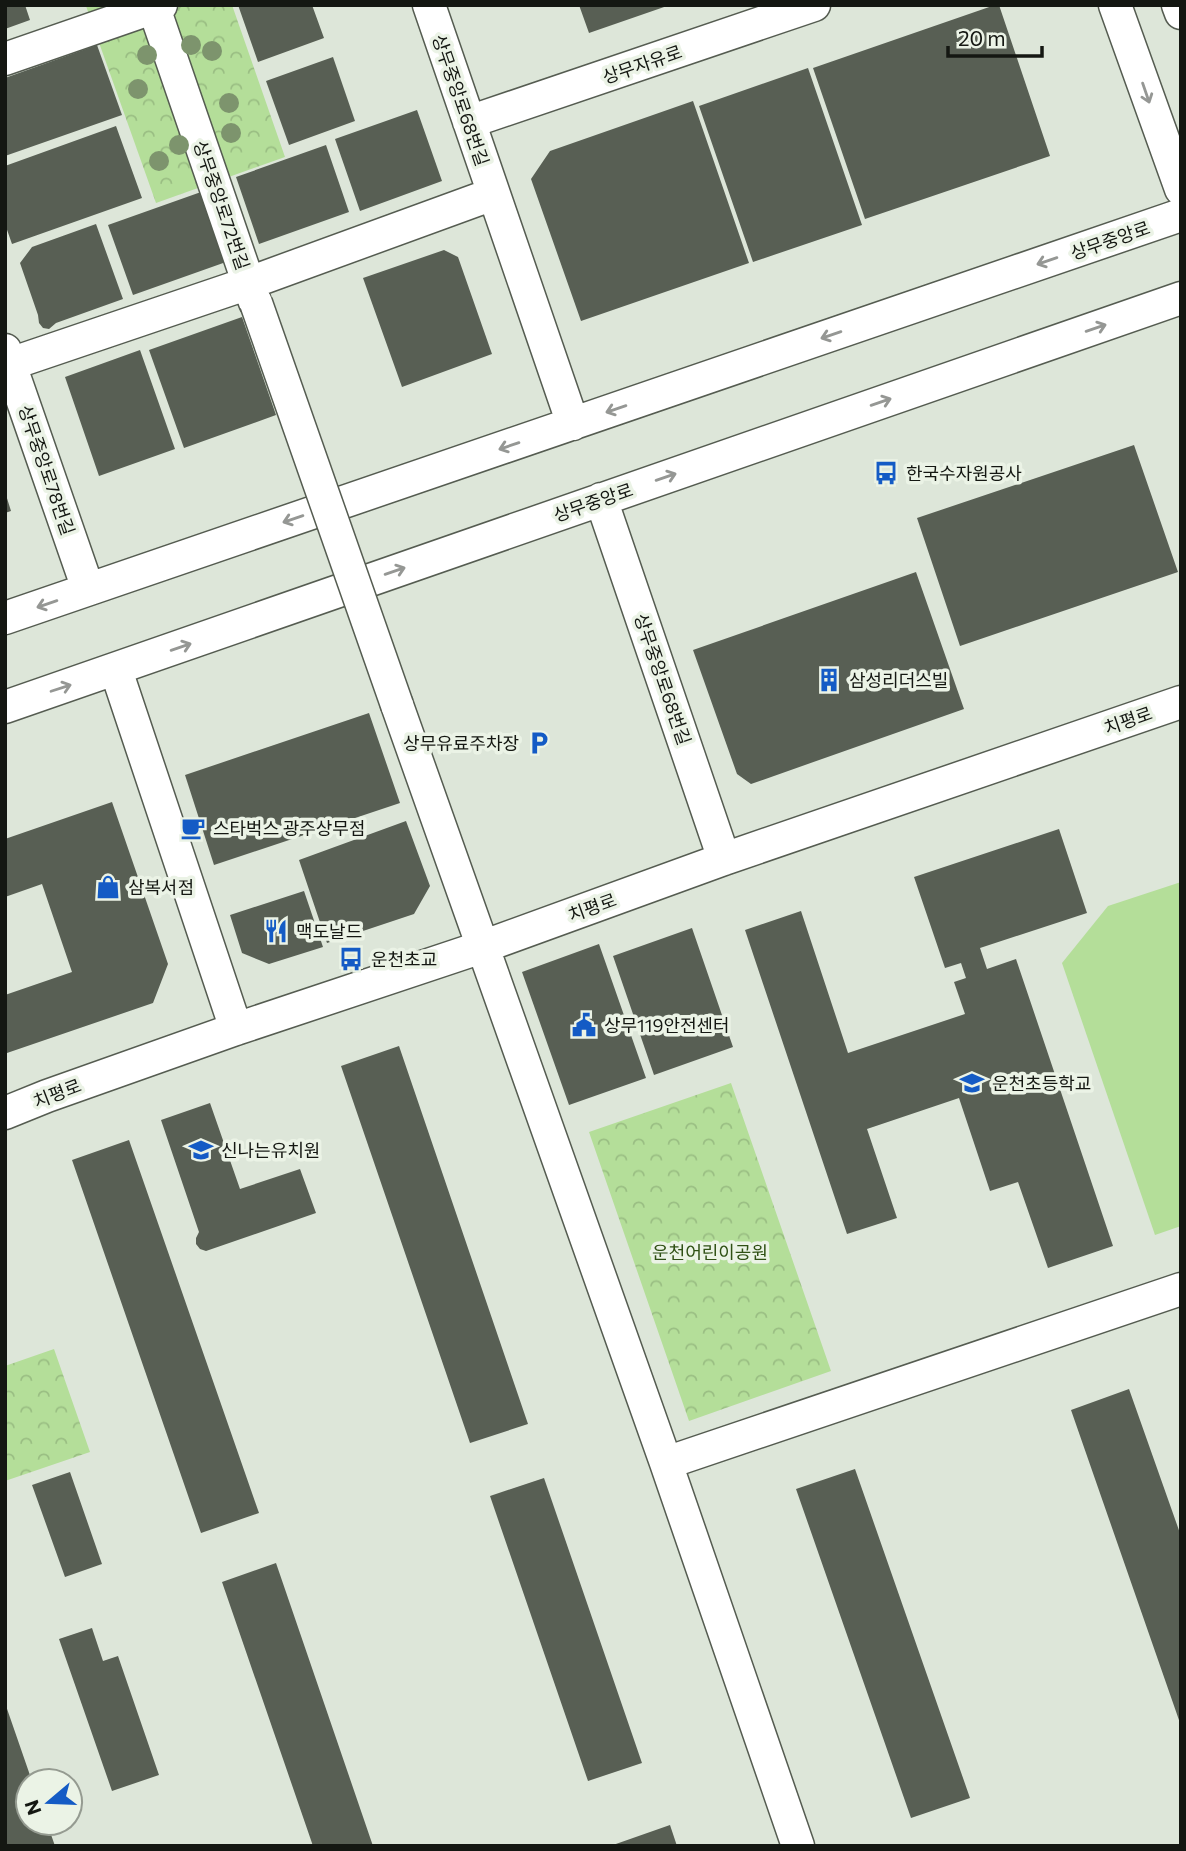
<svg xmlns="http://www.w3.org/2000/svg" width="1186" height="1851" viewBox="0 0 1186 1851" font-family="Commissioner,'Noto Sans KR',sans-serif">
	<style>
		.green { fill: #b4de99 }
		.park { fill: url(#park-crowns) }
		.building { fill: #585f54 }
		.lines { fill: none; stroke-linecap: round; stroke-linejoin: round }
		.minor-casing { stroke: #555c51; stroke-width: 35 }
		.minor { stroke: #fff; stroke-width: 32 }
		.minor-bridge-casing { stroke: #555c51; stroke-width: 35; stroke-linecap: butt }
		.minor-bridge { stroke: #fff; stroke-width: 32 }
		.tree { fill: #7d946d }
		.oneway { stroke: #959794 }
		.labels { text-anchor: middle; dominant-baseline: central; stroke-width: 7; stroke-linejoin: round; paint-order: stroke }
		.street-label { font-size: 18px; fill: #141712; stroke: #ebf3e6 }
		.poi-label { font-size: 18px; fill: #141712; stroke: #ebf3e6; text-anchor: start }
		.park-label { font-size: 18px; fill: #2f5014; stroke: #ebf3e6 }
	</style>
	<defs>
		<pattern id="park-crowns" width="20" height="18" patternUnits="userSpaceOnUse" patternTransform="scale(1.75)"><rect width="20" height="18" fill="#b4de99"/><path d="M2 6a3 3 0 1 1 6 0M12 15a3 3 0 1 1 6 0" fill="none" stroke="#9abe83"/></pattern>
	</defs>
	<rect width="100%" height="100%" fill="#dde6d9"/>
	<!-- green -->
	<path class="green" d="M1181 882V1226L1155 1235 1062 963 1108 906Z"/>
	<!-- park -->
	<path class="park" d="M89 5H232L285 157 156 203 86 6Z
		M731 1083 831 1371 689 1421 589 1132Z
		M54 1349 90 1452 5 1481V1366Z"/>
	<!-- building -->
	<path class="building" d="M5 5H25L30 20 5 29Z
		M238 5H312L324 38 258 62Z
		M579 5H667V6L589 33Z
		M995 5H999L1050 156 865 219 813 68Z
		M97 45 122 115 5 156V78Z
		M333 57 355 121 289 145 266 81Z
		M808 68 862 225 753 262 699 106Z
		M693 101 749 263 581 321 531 179 550 151Z
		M417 110 442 181 360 211 335 139Z
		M116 126 142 198 12 244 5 224V166Z
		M326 145 349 212 259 244 236 177Z
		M201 192 226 262 133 295 108 225Z
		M96 224 123 299 56 323 49 329 43 328 39 323 38 315 20 263 32 247Z
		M444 250 458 257 492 354 402 387 363 278Z
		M242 317 276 415 184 448 149 350Z
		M140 350 175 449 99 476 65 377Z
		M1134 445 1178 572 960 646 917 518Z
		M6 495 11 511 5 513V496Z
		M916 572 964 709 751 784 737 774 693 650Z
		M369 713 400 803 214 865 185 775Z
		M112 802 168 964 153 1003 7 1053 5 1047V995L72 972 42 884 5 897V839Z
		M406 821 430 886 414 914 327 943 299 860Z
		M1059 829 1087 913 980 948 987 969 1016 959 1113 1246 1048 1268 1018 1182 990 1191 959 1098 867 1129 897 1218 847 1234 745 930 801 911 848 1053 965 1014 954 982 966 978 961 963 945 968 914 877Z
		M304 891 323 947 269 964 242 953 230 915Z
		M692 928 733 1047 654 1075 613 956Z
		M599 944 646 1078 569 1105 522 972Z
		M399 1046 528 1424 470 1443 341 1066Z
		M210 1103 240 1189 300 1169 316 1213 206 1251 200 1249 196 1244V1238L199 1232 161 1120Z
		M129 1140 259 1513 201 1533 72 1160Z
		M1129 1389 1181 1536 1180 1723 1071 1410Z
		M855 1469 970 1798 911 1818 796 1489Z
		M70 1472 102 1564 65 1577 32 1485Z
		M544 1478 642 1763 588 1781 490 1496Z
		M276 1563 373 1846H313L222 1582Z
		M92 1628 103 1661 118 1656 159 1775 112 1791 59 1639Z
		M5 1703 32 1781H28V1823H47L55 1846H5Z
		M670 1825 677 1846H613V1845Z"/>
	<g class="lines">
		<!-- minor casing -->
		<g class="minor-casing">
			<path id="minor" d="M153 5 255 302
				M429 5 573 424
				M1115 5 1181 189
				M1178 5 1181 13
				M5 59 161 5
				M469 122 814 5
				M5 350 88 589
				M10 364 249 283 493 194
				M601 499 724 859
				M5 618 1181 215
				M116 670 236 1029
				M397 705 666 1463 798 1846
				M5 707 1181 298
				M5 1113 47 1096 236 1029 482 947 724 859 1181 702
				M666 1463 1181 1289"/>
		</g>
		<!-- minor -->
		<use href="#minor" class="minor"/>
		<!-- minor-bridge casing -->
		<g class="minor-bridge-casing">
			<path id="minor-bridge" d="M256 303 397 705"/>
		</g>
		<!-- minor-bridge -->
		<use href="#minor-bridge" class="minor-bridge"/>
	</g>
	<!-- trees -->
	<g class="tree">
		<circle cx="191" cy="45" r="10"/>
		<circle cx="212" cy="51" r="10"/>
		<circle cx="147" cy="55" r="10"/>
		<circle cx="138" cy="89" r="10"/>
		<circle cx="229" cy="103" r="10"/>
		<circle cx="231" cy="133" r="10"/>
		<circle cx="179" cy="145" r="10"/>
		<circle cx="159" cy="161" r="10"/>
	</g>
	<!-- one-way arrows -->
	<defs><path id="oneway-shaft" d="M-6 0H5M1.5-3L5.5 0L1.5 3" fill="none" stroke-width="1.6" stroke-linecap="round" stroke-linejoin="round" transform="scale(1.75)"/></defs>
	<g class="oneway">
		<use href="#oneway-shaft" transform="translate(1146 93) rotate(71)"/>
		<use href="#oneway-shaft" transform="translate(1047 261) rotate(161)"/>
		<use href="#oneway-shaft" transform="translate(1096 328) rotate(-19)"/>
		<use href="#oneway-shaft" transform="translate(831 335) rotate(161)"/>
		<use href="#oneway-shaft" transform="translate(881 402) rotate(-19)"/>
		<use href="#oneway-shaft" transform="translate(616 409) rotate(161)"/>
		<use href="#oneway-shaft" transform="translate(509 446) rotate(161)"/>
		<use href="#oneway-shaft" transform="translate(666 477) rotate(-19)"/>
		<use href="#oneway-shaft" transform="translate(293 519) rotate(161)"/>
		<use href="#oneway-shaft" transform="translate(395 571) rotate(-19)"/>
		<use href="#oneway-shaft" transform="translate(47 604) rotate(161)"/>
		<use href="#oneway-shaft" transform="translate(181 647) rotate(-19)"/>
		<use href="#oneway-shaft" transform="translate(61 688) rotate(-18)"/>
	</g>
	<!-- icons -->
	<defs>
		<g id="bus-bare" transform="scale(1.89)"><path d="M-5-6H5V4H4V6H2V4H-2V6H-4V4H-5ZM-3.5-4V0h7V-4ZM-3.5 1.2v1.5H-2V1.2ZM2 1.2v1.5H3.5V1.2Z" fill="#145bc5" stroke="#ebf3e6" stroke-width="2.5" paint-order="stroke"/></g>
		<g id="building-bare" transform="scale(1.89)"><path d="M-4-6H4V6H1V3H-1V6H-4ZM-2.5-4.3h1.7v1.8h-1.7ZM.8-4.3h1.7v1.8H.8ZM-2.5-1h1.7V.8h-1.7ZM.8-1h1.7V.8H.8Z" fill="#145bc5" stroke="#ebf3e6" stroke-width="2.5" paint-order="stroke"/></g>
		<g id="parking-bare" transform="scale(1.89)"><path d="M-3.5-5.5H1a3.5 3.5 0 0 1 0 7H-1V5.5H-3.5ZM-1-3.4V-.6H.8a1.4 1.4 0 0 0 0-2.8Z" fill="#145bc5" stroke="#ebf3e6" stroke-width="2.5" paint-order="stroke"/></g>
		<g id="cafe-bare" transform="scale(1.89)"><path d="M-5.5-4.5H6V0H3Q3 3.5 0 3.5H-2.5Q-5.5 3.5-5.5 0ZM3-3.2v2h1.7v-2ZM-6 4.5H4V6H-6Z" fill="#145bc5" stroke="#ebf3e6" stroke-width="2.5" paint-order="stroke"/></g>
		<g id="shop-bare" transform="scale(1.89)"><path d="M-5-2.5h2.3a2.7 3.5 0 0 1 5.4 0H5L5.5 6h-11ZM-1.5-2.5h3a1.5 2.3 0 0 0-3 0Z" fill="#145bc5" stroke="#ebf3e6" stroke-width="2.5" paint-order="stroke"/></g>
		<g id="restaurant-bare" transform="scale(1.89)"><path d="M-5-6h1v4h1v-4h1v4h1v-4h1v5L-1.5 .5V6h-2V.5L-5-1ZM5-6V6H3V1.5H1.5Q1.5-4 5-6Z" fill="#145bc5" stroke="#ebf3e6" stroke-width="2.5" paint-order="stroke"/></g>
		<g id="civic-bare" transform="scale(1.89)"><path d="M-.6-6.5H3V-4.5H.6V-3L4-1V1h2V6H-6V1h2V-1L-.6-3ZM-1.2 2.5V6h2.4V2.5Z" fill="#145bc5" stroke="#ebf3e6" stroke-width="2.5" paint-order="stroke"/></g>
		<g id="school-bare" transform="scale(1.89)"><path d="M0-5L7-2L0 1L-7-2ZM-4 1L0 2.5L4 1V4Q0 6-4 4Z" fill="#145bc5" stroke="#ebf3e6" stroke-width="2.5" paint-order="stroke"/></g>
	</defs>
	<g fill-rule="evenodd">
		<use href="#bus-bare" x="886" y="473"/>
		<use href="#building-bare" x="829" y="680"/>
		<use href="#parking-bare" x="539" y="743"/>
		<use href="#cafe-bare" x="193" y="828"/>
		<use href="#shop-bare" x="108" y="887"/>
		<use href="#restaurant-bare" x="276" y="931"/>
		<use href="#bus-bare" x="351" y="959"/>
		<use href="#civic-bare" x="584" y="1025"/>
		<use href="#school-bare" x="972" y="1083"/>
		<use href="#school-bare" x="201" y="1150"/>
	</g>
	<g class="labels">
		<!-- street labels -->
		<g class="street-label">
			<text transform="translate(642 64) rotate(-19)">상무자유로</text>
			<text transform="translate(461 100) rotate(71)">상무중앙로68번길</text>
			<text transform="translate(222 205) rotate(71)">상무중앙로72번길</text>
			<text transform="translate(1110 240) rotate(-19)">상무중앙로</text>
			<text transform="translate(47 470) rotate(71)">상무중앙로78번길</text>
			<text transform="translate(593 502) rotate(-19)">상무중앙로</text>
			<text transform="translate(663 679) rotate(71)">상무중앙로68번길</text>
			<text transform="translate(1128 720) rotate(-19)">치평로</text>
			<text transform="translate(592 907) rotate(-20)">치평로</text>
			<text transform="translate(57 1093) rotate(-21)">치평로</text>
		</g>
		<!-- poi labels -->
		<g class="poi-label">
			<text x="906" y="473">한국수자원공사</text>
			<text x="849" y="680">삼성리더스빌</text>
			<text x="519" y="743" text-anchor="end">상무유료주차장</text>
			<text x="213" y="828">스타벅스 광주상무점</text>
			<text x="128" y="887">삼복서점</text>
			<text x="296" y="931">맥도날드</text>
			<text x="371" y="959">운천초교</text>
			<text x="604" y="1025">상무119안전센터</text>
			<text x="992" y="1083">운천초등학교</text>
			<text x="221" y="1150">신나는유치원</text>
		</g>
		<!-- park labels -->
		<g class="park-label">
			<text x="710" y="1252">운천어린이공원</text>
		</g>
	</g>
	<!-- border -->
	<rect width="1186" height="1851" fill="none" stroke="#141712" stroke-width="14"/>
	<!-- north arrow -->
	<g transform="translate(49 1802) rotate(251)"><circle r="33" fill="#ebf3e6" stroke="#959b91" stroke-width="2"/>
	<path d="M0-5L12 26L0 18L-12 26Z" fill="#145bc5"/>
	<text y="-10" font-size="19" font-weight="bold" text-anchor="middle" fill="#141712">N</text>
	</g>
	<!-- scale -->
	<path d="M948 46v10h94v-10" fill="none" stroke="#141712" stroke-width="3.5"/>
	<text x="958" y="46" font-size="21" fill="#141712" stroke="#ebf3e6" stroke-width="5" paint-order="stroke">20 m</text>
</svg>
